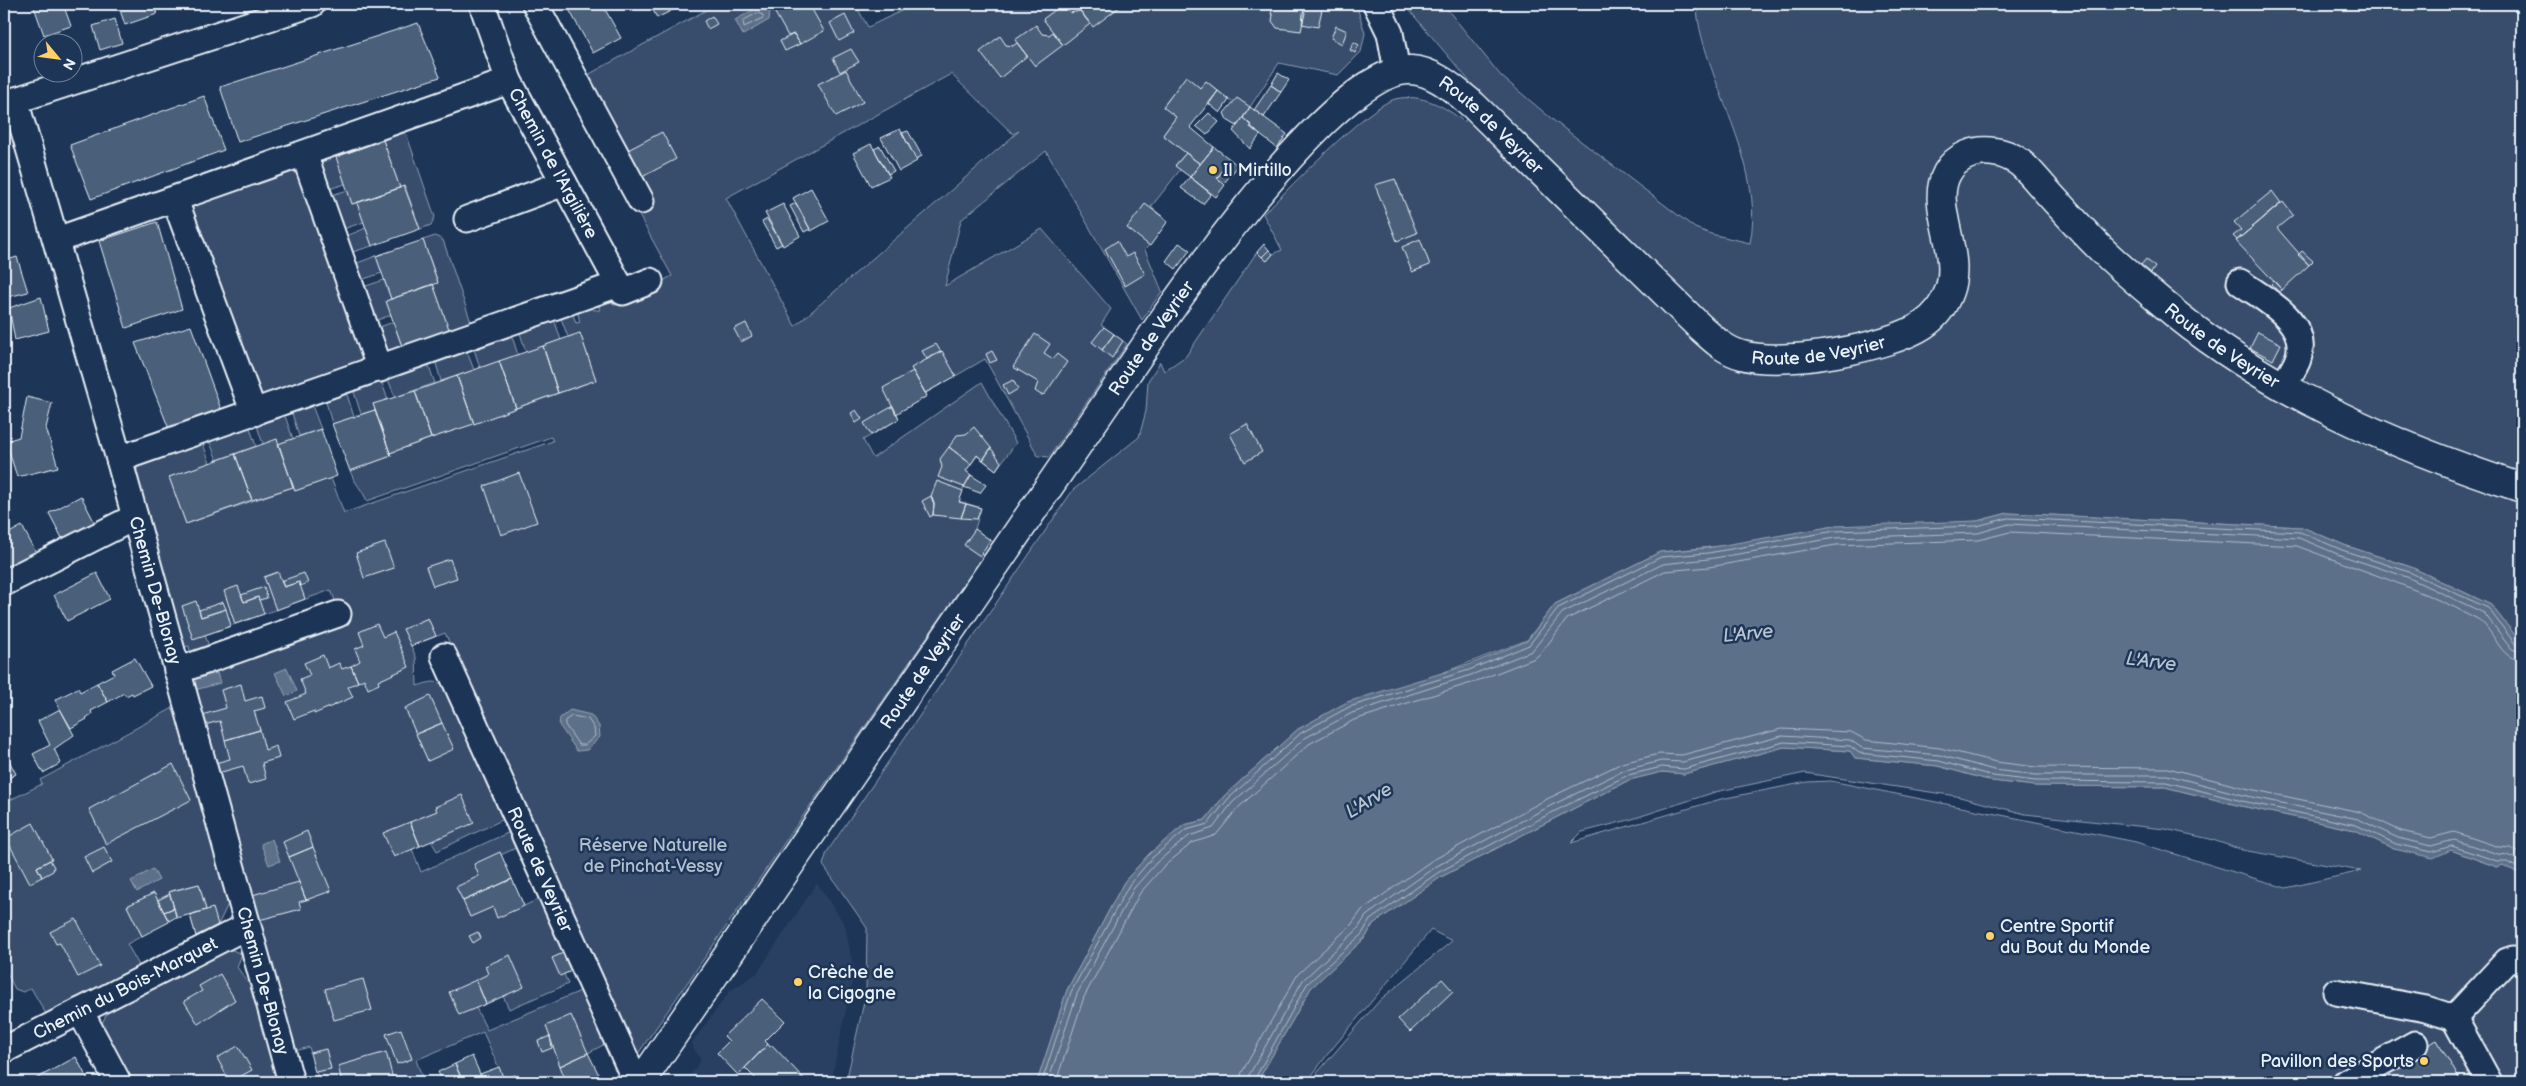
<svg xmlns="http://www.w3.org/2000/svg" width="2526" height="1086" viewBox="0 0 2526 1086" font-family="'Balsamiq Sans',sans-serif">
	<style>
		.built { fill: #2a4162 }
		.green { fill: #374d6c; stroke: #909fb2; fill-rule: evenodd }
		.water { fill: #5d7089; stroke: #95a4b5 }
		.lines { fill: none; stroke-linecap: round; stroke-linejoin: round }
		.shore { stroke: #b0bdcc; stroke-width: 1 }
		.building { fill: #495e7a; stroke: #e8f1f8 }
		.minor-casing { stroke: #e8f1f8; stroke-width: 29 }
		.major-casing { stroke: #e8f1f8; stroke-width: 31 }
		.minor { stroke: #1d3557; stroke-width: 25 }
		.major { stroke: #1d3557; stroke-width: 28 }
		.poi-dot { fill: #ffd166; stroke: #1d3557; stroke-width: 2 }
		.labels { text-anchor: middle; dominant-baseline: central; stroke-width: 5; stroke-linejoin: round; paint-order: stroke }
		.street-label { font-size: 18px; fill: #e8f1f8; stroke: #1d3557 }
		.poi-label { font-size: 18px; fill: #e8f1f8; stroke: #1d3557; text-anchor: start }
		.park-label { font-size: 18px; fill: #b3c0ce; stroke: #1d3557 }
		.water-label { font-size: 19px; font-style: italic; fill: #b7c4d1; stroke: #1d3557 }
	</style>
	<rect width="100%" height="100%" fill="#1d3557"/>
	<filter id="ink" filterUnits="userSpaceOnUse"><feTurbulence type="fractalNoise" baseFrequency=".02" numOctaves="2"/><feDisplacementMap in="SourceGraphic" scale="10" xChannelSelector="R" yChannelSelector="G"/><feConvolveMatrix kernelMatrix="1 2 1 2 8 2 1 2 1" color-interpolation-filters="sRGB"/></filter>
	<g filter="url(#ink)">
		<!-- built -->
		<path class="built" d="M817 883 845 925 854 972 831 1082H685L701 1060 691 1044 730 991 757 973Z"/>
		<!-- green -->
		<path class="green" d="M524 4 584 77 710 8 708 4H855L868 27 903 10 899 4H1356L1365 33 1361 52 1338 75 1279 63 1250 107 1233 103 1206 81 1200 88 1186 77 1163 106 1176 117 1163 135 1186 153 1175 165 1180 170 1151 207 1168 221 1145 250 1162 291 1142 320 1046 151 961 220 945 286 1042 229 1111 309 1101 325 1127 344 1049 457 1038 456 985 359 926 393 927 396 897 413 899 419 863 440 873 458 982 382 1016 443 996 470 977 456 966 471 971 475 964 487 959 501 981 508 975 529 993 542 635 1058 445 633 411 646 416 657 417 686C430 682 437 679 448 688L506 818 437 851 431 841 412 849 421 872 512 831 518 847 501 855 524 906 541 898 574 970 564 974 568 984 509 1009 503 996 476 1008 487 1030 583 990 607 1043 588 1053 600 1082H505L483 1032 416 1060 424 1082H319L309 1047 292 1052 186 676 342 619 331 590 205 635 209 647 191 655 189 646 180 648 131 476 137 471V464L202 441 210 463 169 477 186 524 293 487 295 491 331 478 344 513 553 441 551 437 367 501C363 490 354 483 350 471L391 456 390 453 596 380 580 333 568 337 560 316 572 312 576 323 580 322 577 310 590 305 594 310H600L598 304 609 301 616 305 672 276ZM951 74 1013 134 1019 131 795 326 726 198Z
			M1404 4H1443L1501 76 1553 120 1695 228 1711 234 1750 243C1762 185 1731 124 1712 70 1705 48 1697 27 1697 4H2522V644L2491 605 2411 567 2344 545 2302 527 2008 513 1977 521 1660 552 1555 604 1527 640 1298 729 1224 796 1205 820 1184 825 1149 854 1124 882 1067 990 1037 1082H846L866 993 867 928 823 865 827 852 1073 490 1139 437 1146 411 1148 381 1160 362 1164 371 1186 356 1257 252 1267 261 1273 254 1282 250 1263 214C1288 190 1366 107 1395 99 1421 93 1445 106 1464 122L1482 96Z
			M405 130 435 217 431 225 420 229 405 186 400 188 382 137Z
			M312 150 319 168 323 159 336 154 345 184 326 190 328 196 348 190 352 204 357 203 364 222 340 230 352 265 376 256 382 273 358 281 360 288 384 280 391 299 386 301 391 315 372 322 374 329 393 322 403 349 387 367 254 413 175 200Z
			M366 228 372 246 349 253 344 237Z
			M435 236 443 240 472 325 450 332 433 284 438 282 423 240Z
			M554 319 561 340 526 352 519 330Z
			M511 333 518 355 480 368 473 346Z
			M466 349 474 370 441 381 435 360Z
			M427 362 435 383 395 397 387 377Z
			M381 380 388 400 373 404 375 410 361 414 353 389Z
			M346 391 354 417 332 424 325 398Z
			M311 403 321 429 299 436 291 410Z
			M284 413 293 439 278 444H263L256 423Z
			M249 425 256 446 217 460 209 440Z
			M175 707 229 902 218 925 196 936 190 915 206 910 199 884 170 891V894L158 900 154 893 127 906 142 936 127 944 140 967 46 1014 31 988 23 992 15 989 4 967V803L42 784 40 780Z
			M1784 747 1850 751 1855 758 1938 766 1992 781 2035 786 2165 787 2241 806 2355 830 2394 849 2451 850 2497 867 2503 865 2522 875V1082H1312L1318 1072 1380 1000 1452 941 1431 930 1327 1055 1307 1082H1257L1311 988 1366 937 1373 924 1441 877 1629 780 1662 772 1684 774ZM1805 773 1956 796 2025 814 2165 829 2210 839 2242 850 2361 871 2286 888 2136 842 1831 781 1807 782 1721 799 1571 843 1582 832 1629 820 1715 792Z
			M225 947 242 954 237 967 254 991 279 1082H127L100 1028 110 1006Z"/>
		<!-- water -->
		<path class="water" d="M761 6 763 9 770 11 769 20 743 35 735 20Z
			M2008 513 2302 527 2344 545 2411 567 2491 605 2522 644V875L2503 865 2497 867 2451 850 2433 858 2394 849 2355 830 2241 806 2165 787 2035 786 1992 781 1938 766 1855 758 1850 751 1784 747 1684 774 1662 772 1629 780 1441 877 1373 924 1366 937 1311 988 1257 1082H1037L1067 990 1124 882 1149 854 1184 825 1205 820 1224 796 1298 729 1347 702 1468 665 1527 641 1555 604 1660 552 1707 548 1834 526 1977 521Z
			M287 668 297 691 286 696 275 673Z
			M217 673 220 683 195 690 192 680Z
			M570 710 591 715 599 726 600 737 587 750 577 751 559 725 560 718Z
			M272 839 280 861 269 865 261 844Z
			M153 869 159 880 137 892 131 881Z"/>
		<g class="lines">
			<!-- shore -->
			<path class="shore" d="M758 13 763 15V18L744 27 743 21Z
				M572 716 588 719 594 728 595 736 585 745H579L565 725V721Z
				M1042 1082 1071 992 1129 885 1153 857 1186 830 1208 824 1228 799 1301 733 1349 707 1469 670 1529 645 1558 608 1661 557 1708 553 1835 531 1977 526 2008 518 2300 532 2342 550 2409 572 2488 608 2516 645 2522 647
				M1048 1082 1077 994 1134 888 1157 862 1189 836 1213 828 1232 803 1305 738 1352 713 1471 675 1532 651 1562 613 1663 564 1708 559 1835 538 1978 533 2009 524 2299 538 2340 555 2407 577 2484 613 2512 649 2522 653
				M1056 1082 1084 997 1140 893 1163 867 1192 843 1216 835 1238 808 1309 744 1354 720 1474 682 1535 658 1542 652 1567 619 1665 571 1709 567 1836 545 1978 540 2010 532 2297 546C2357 569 2419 588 2476 618 2495 628 2498 660 2522 660
				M1239 1082 1242 1072 1298 974 1351 925 1362 910 1431 861 1547 799 1622 763 1659 754 1682 755 1781 729 1851 732 1866 740 1940 748 1996 762 2036 767 2168 768 2245 788 2360 812 2401 831 2431 838 2454 832 2499 847 2510 848 2522 854
				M1247 1082 1249 1075 1303 980 1357 930 1366 916 1435 867 1550 806 1625 770 1661 761 1683 762 1782 736 1850 740 1862 748 1939 755 1994 770 2036 775H2167L2243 795 2358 819 2398 838 2431 846 2454 840 2498 854 2507 855 2522 862
				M1253 1082 1307 984 1362 934 1370 920 1439 872 1553 812 1628 775 1662 767 1684 769 1784 742 1850 746 1859 753 1939 761 1993 776 2036 781 2166 782 2242 801 2356 825 2396 844 2431 852 2452 846 2497 861H2505L2522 870"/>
		</g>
		<!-- building -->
		<path class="building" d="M33 4H63L71 26 44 35Z
			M118 4H153L157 14 125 25Z
			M566 4H602L621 38 593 53Z
			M650 4H684L657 18Z
			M789 4H809L824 31 800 44 794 34 788 36 774 11Z
			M1063 4 1070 13 1080 11 1090 24 1063 45 1043 19Z
			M1075 4H1119L1121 6 1093 27Z
			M1276 4H1304L1303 9 1305 13 1301 31 1277 28 1272 21 1273 15 1271 14 1273 6Z
			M1304 4 1323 5 1318 27 1302 24Z
			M845 15 854 33 839 41 830 23Z
			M712 16 717 24 708 29 704 21Z
			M115 19 122 43 100 50 93 26Z
			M418 23 440 77 238 142 220 87Z
			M1036 25 1042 34 1049 35 1053 32 1063 45 1035 66 1015 40Z
			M1336 26 1347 31 1342 44 1331 38Z
			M794 34 800 44 785 51 780 41Z
			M1000 36 1006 45 1013 46 1017 43 1027 56 1000 78 980 52Z
			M1354 42 1359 45 1355 53 1350 50Z
			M851 49 859 62 840 72 833 58Z
			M846 70 863 102 836 116 818 84Z
			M1278 73 1289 80 1281 92 1271 85Z
			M1186 76 1200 88 1206 81 1218 91 1190 127 1214 147 1200 164 1163 135 1176 117 1163 107Z
			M1271 85 1281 92 1264 117 1254 110Z
			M1218 91 1229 100 1220 113 1209 104Z
			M204 96 224 150 91 199 70 145Z
			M1237 98 1250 107 1237 126 1227 120 1224 113Z
			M1250 107 1287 134 1277 148 1250 127 1251 125 1243 118Z
			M1209 113 1219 122 1207 135 1196 126Z
			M1243 118 1260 135 1250 149 1233 131Z
			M900 129 917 161 899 171 881 138Z
			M908 131 922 156 916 159 902 133Z
			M662 132 676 159 640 178 626 151Z
			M383 140 400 188 352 204 336 157Z
			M871 144 890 177 871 186 853 153Z
			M880 146 894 171 888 174 874 149Z
			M1214 147 1231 160 1217 178 1225 185 1216 197 1190 177Z
			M1186 153 1200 164 1190 177 1175 166Z
			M1231 160 1238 166 1224 183 1217 178Z
			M1190 177 1211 194 1203 204 1181 188Z
			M1395 179 1417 233 1397 241 1375 185Z
			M404 186 420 229 372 246 357 203Z
			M811 188 829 221 811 231 793 198Z
			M2272 191 2281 203 2237 240 2233 236 2241 230 2234 222Z
			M2283 202 2293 215 2277 228 2309 265 2282 290 2236 241Z
			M796 203 810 229 804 232 790 206Z
			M783 204 800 236 783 246 765 213Z
			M1145 204 1168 221 1150 246 1127 228Z
			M767 219 782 244 776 247 762 222Z
			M157 222 182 309 126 328 99 241Z
			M1420 239 1430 265 1412 272 1402 247Z
			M423 240 438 283 391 299 376 256Z
			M1117 241 1126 257 1133 253 1145 274 1125 286 1105 249Z
			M1179 243 1190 250 1176 269 1166 261Z
			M1264 244 1269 250 1262 257 1257 252Z
			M1269 250 1273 254 1267 261 1262 257Z
			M2302 251 2313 261 2309 265 2298 255Z
			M17 257 28 292 4 298V261Z
			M2146 259 2155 267 2151 273 2141 265Z
			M2274 281 2282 290 2279 293 2271 284Z
			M433 284 450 332 403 349 386 301Z
			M41 297 49 331 15 340 9 308Z
			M746 323 752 336 741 342 734 329Z
			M191 326 222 412 169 429 135 343Z
			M1104 327 1114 334 1102 350 1092 342Z
			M2258 332 2281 344 2273 360 2250 348Z
			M580 333 596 380 558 393 543 346Z
			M1035 334 1050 344 1044 353 1053 359 1057 354 1067 362 1045 394 1041 395 1035 391 1038 382 1013 367Z
			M1114 334 1123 341 1112 358 1102 350Z
			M936 344 941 352 927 359 922 351Z
			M543 346 558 393 516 408 499 361Z
			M942 351 956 376 925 393 911 368Z
			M992 351 997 360 990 363 986 354Z
			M499 361 516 408 474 424 457 376Z
			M913 371 927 396 896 414 883 388Z
			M457 376 474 424 431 438 415 391Z
			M1013 380 1018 389 1008 395 1003 385Z
			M415 391 431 438 390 453 373 404Z
			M27 397 52 403 46 428 58 467 17 477 6 441 19 437Z
			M893 406 899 419 871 435 864 423Z
			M375 410 391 456 350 471 332 424Z
			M856 410 862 419 856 423 851 413Z
			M1247 424 1262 452 1245 462 1230 434Z
			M974 427 991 448 983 460 977 455 971 464 949 447 957 435 966 434Z
			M321 429 337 476 295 491 278 444Z
			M277 439 293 487 252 500 235 454Z
			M949 447 971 464 966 471 971 475 964 487 938 477 942 467 940 459Z
			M991 448 1001 462 996 470 983 460Z
			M235 454 252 500 186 524 169 477Z
			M519 473 537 522 501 535 484 486Z
			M971 475 986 485 980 493 964 487Z
			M937 481 963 491 959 502 966 504 961 518 933 515 934 504 931 496Z
			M81 496 96 525 64 542 49 513Z
			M931 496 934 504 933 515 930 517 922 501Z
			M966 504 981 508 977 519 961 518Z
			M22 526 38 556 6 572 4 568V536Z
			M975 529 990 540 980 556 964 545Z
			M385 543 394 568 364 578 356 553Z
			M450 559 457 578 433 586 426 567Z
			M278 572 284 587 299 582 305 599 276 610 264 577Z
			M97 573 110 599 67 621 54 595Z
			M304 573 308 583 300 586 299 582 284 587 281 581Z
			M238 586 244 602 258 597 264 614 235 624 224 591Z
			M264 587 267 598 259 600 258 597 244 602 241 595Z
			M196 601 201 617 226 609 231 626 193 639 182 606Z
			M223 602 226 609 201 617 199 610Z
			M428 618 436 636 411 646 403 629Z
			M377 624 383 637 394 632 409 667 378 681 379 684 368 689 364 679 358 682 351 666 360 661 355 649 364 645 359 632Z
			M323 655 328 668 339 663 342 669 351 666 358 682 348 687 353 697 314 714V711L294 719 287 702 306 694 300 679 310 675 304 663Z
			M135 658 151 686 133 695 132 693 126 696 124 693 108 702 97 683 114 674 112 670Z
			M97 683 108 702 91 711 92 714 86 718 87 719 71 728 55 700 78 688 80 692Z
			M241 684 245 701 262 696 265 708 254 711 260 730 225 740 220 721 204 725 202 715 226 708 221 690Z
			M430 696 442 723 416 734 405 708Z
			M60 709 74 735 54 749 61 763 43 773 33 754 50 745 38 721Z
			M442 723 454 749 428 761 416 734Z
			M260 730 265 750 276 746 279 758 262 763 266 779 248 784 243 766 218 773 215 763 230 759 225 740Z
			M4 751 16 774 4 781Z
			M173 764 191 800 106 844 89 809Z
			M462 795 474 823 420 846 410 822 437 811 435 807Z
			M410 822 420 846 394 857 383 833Z
			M33 823 52 859 37 867 42 877 30 883 6 838Z
			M307 831 313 847 289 857 283 842Z
			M104 847 112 862 92 873 84 857Z
			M313 847 331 891 306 900 289 857Z
			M500 852 512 879 463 901 456 887 479 876 474 864Z
			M50 860 54 867 53 871 42 877 37 867Z
			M512 879 524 906 497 918 493 907 470 917 463 901Z
			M299 882 306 900 299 902 301 909 259 920 252 895Z
			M199 884 206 910 177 918 169 892Z
			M154 893 169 922 142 936 127 906Z
			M170 894 174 908 164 912 158 900Z
			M174 908 176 917 169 921 164 912Z
			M213 908 218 925 196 936 190 915Z
			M76 919 100 966 78 977 60 943 56 944 50 932Z
			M478 932 481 938 473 943 469 936Z
			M563 953 571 971 560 976 552 958Z
			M510 955 524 987 486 1004 476 980 488 974 485 966Z
			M220 974 235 1000 198 1024 184 1001 202 991 199 986Z
			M363 979 372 1010 334 1020 325 989Z
			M1442 979 1453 991 1410 1032 1398 1019Z
			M476 980 486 1004 459 1015 449 992Z
			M762 999 785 1021 765 1041 768 1044 738 1075 717 1053 729 1041 724 1036Z
			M571 1015 588 1053 560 1066 546 1026Z
			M401 1029 412 1059 397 1064 386 1034Z
			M550 1036 552 1048 542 1052 538 1041Z
			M2437 1040 2461 1082H2360Z
			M768 1044 770 1047 772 1045 807 1082H759L745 1068Z
			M238 1046 252 1070 230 1082 217 1058Z
			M326 1049 331 1069 315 1072 310 1053Z
			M386 1052 393 1079 380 1082H342L338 1066Z
			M588 1053 601 1079 593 1082H571L568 1078 565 1079 560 1066Z
			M472 1056 480 1074 484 1082H463L455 1064Z
			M76 1057 89 1082H30Z
			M455 1064 463 1082H443L438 1072Z
			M499 1067 505 1082H484L480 1074Z
			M515 1075 517 1081 508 1082 507 1078Z
			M420 1076 422 1082H409V1081Z"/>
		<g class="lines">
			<!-- minor casing -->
			<g class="minor-casing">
				<g id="minor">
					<path id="s1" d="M482 4 509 81 623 292 650 281"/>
					<path d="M535 4 641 201"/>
					<path d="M1376 4 1390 33 1397 71"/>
					<path id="s2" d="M15 100 119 459 291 1082"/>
					<path d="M4 104 312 4"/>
					<path d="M304 154 380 369"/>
					<path d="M175 200 254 413"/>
					<path d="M467 219 564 183"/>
					<path d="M57 240 509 81"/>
					<path d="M2240 282C2265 300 2311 322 2298 359 2295 368 2288 377 2283 386"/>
					<path d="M119 459 619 284"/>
					<path d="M4 583 135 517"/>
					<path id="s3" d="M444 656 636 1082"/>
					<path d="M177 671 338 614"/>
					<path d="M2336 992 2426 1009 2454 1018"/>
					<path d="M80 1011 118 1082"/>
					<path id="s4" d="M4 1050 247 926"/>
					<path d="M2346 1082 2415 1044"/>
					<path d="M2489 1082 2454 1018 2507 961 2513 959 2522 961"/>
				</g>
			</g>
			<!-- major casing -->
			<g class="major-casing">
				<g id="major">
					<path id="s5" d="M641 1082 1168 313C1206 259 1344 66 1411 70 1435 71 1456 91 1473 105L1701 328C1714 340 1726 351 1742 355 1783 367 1888 348 1923 325 1935 317 1944 305 1949 291 1963 252 1929 206 1947 173 1956 156 1976 149 1994 152 2003 153 2012 157 2019 162 2028 169 2035 178 2042 186 2058 204 2074 221 2090 238 2112 261 2136 281 2160 301 2263 390 2394 446 2522 488"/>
				</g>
			</g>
			<!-- minor -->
			<use href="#minor" class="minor"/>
			<!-- major -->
			<use href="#major" class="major"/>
		</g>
	</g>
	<!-- markers -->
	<g class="poi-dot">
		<circle cx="1213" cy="170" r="5"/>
		<circle cx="1990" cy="936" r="5"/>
		<circle cx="798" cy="982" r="5"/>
		<circle cx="2424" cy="1061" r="5"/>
	</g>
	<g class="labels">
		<!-- street labels -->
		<g class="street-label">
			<text stroke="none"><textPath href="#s5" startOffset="1382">Route de Veyrier</textPath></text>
			<text stroke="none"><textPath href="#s1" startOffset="175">Chemin de l'Argilière</textPath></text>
			<text stroke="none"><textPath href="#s5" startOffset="902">Route de Veyrier</textPath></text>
			<text stroke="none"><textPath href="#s5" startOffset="2431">Route de Veyrier</textPath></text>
			<text stroke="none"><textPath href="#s5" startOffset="1801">Route de Veyrier</textPath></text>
			<text stroke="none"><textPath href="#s2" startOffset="510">Chemin De-Blonay</textPath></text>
			<text stroke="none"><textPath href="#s5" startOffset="498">Route de Veyrier</textPath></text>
			<text stroke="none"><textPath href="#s3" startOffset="234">Route de Veyrier</textPath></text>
			<text stroke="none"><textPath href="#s2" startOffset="915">Chemin De-Blonay</textPath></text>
			<text stroke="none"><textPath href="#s4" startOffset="136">Chemin du Bois-Marquet</textPath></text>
		</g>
		<!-- poi labels -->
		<g class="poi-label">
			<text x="1223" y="170">Il Mirtillo</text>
			<text x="2000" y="926">Centre Sportif<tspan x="2000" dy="21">du Bout du Monde</tspan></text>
			<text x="808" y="972">Crèche de<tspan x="808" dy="21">la Cigogne</tspan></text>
			<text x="2414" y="1061" text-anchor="end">Pavillon des Sports</text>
		</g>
		<!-- park labels -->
		<g class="park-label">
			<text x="653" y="845">Réserve Naturelle<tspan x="653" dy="21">de Pinchat-Vessy</tspan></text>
		</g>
		<!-- water labels -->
		<g class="water-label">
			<text transform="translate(1748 634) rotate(-6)">L'Arve</text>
			<text transform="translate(2151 662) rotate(7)">L'Arve</text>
			<text transform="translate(1369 801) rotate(-31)">L'Arve</text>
		</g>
	</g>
	<!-- margin -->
	<rect width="2526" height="1086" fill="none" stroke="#1d3557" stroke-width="20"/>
	<rect x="10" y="10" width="2506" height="1066" fill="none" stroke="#e8f1f8" stroke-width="2" filter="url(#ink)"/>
	<!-- north arrow -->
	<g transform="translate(58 58) rotate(119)"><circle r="24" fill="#1d3557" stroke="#6e8097"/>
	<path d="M0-4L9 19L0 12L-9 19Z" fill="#ffd166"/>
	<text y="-8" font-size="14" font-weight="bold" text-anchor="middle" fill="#e8f1f8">N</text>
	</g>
</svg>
